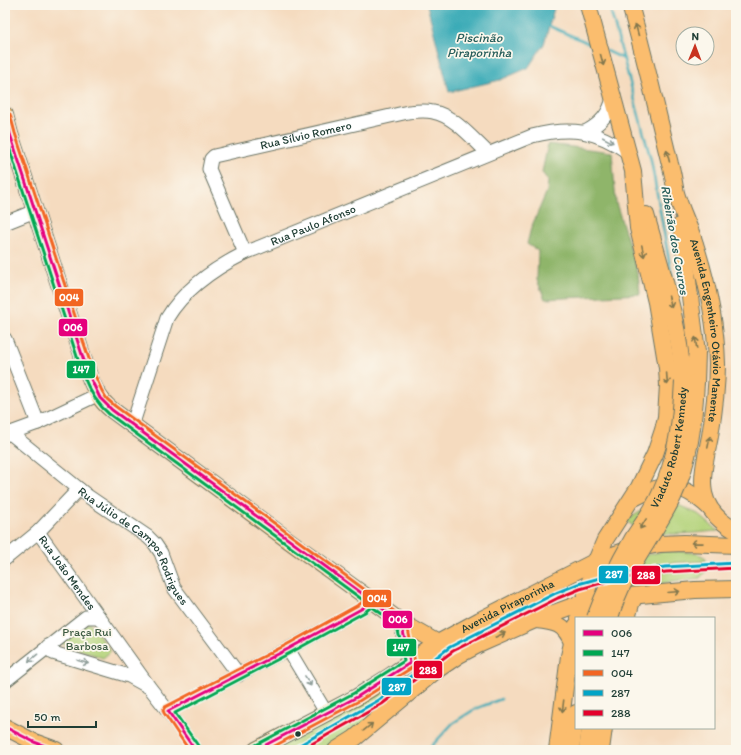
<svg xmlns="http://www.w3.org/2000/svg" width="741" height="755" viewBox="0 0 741 755" font-family="Itim,sans-serif">
	<style>
		.green { fill: #b4d37a; stroke: #6a8857 }
		.forest { fill: #8fb56a; stroke: #57794f }
		.water { fill: #3aabb7; stroke: #2c7476 }
		.lines { fill: none; stroke-linecap: round; stroke-linejoin: round }
		.stream { stroke: #3aabb7; stroke-width: 2.5 }
		.minor-casing { stroke: #6a7465; stroke-width: 15 }
		.major-casing { stroke: #6a7465; stroke-width: 18 }
		.minor { stroke: #fff; stroke-width: 13 }
		.major { stroke: #fbbd6e; stroke-width: 16 }
		.major-bridge-casing { stroke: #6a7465; stroke-width: 18; stroke-linecap: butt }
		.major-bridge { stroke: #fbbd6e; stroke-width: 16 }
		.bus-1-casing { stroke: #fbf7ec; stroke-width: 6 }
		.bus-2-casing { stroke: #fbf7ec; stroke-width: 6 }
		.bus-3-casing { stroke: #fbf7ec; stroke-width: 6 }
		.bus-4-casing { stroke: #fbf7ec; stroke-width: 6 }
		.bus-5-casing { stroke: #fbf7ec; stroke-width: 6 }
		.bus-1 { stroke: #e5007d; stroke-width: 3 }
		.bus-2 { stroke: #00a651; stroke-width: 3 }
		.bus-3 { stroke: #f26522; stroke-width: 3 }
		.bus-4 { stroke: #02a4c6; stroke-width: 3 }
		.bus-5 { stroke: #e4002b; stroke-width: 3 }
		.oneway { stroke: #82774e }
		.oneway2 { stroke: #8f9e9a }
		.bus-dot { fill: #1f3d34; stroke: #fbf7ec; stroke-width: 1.5 }
		.labels { text-anchor: middle; dominant-baseline: central; stroke-width: 3.5; stroke-linejoin: round; paint-order: stroke }
		.street-label { font-size: 12px; fill: #1f3d34; stroke: #fbf7ec }
		.park-label { font-size: 12px; fill: #3d5b42; stroke: #fbf7ec }
		.water-label { font-size: 13px; font-style: italic; fill: #275e5b; stroke: #fbf7ec }
		.line-badge { stroke: #fbf7ec; stroke-width: 1.5 }
		.badge-label { font-size: 11px; text-anchor: middle; font-weight: bold; fill: #fff }
	</style>
	<rect width="100%" height="100%" fill="#fbf7ec"/>
	<filter id="ink" filterUnits="userSpaceOnUse"><feTurbulence type="fractalNoise" baseFrequency=".025" numOctaves="2"/><feDisplacementMap in="SourceGraphic" scale="8" xChannelSelector="R" yChannelSelector="G"/><feConvolveMatrix kernelMatrix="1 2 1 2 8 2 1 2 1" color-interpolation-filters="sRGB"/></filter>
	<filter id="wash" filterUnits="userSpaceOnUse"><feTurbulence type="fractalNoise" baseFrequency=".012" numOctaves="4" result="noise"/><feDisplacementMap in="SourceGraphic" scale="16" xChannelSelector="R" yChannelSelector="G"/><feGaussianBlur stdDeviation="0.9" result="paint"/><feColorMatrix in="noise" values="0 0 0 0 0 0 0 0 0 0 0 0 0 0 0 0 0 1.4 0 .05"/><feComposite in="paint" operator="in"/></filter>
	<g filter="url(#wash)">
		<rect width="100%" height="100%" fill="#f5dbbf"/>
		<!-- green -->
		<path class="green" d="M676 504 698 514 718 531C688 533 651 540 626 521L644 509Z
			M664 551C677 552 695 550 706 558V561L668 563 603 575 604 570 606 568 629 559Z
			M704 568 707 570 700 578 673 581 647 587 598 592 599 586 601 584C635 576 669 570 704 568Z
			M89 622 111 651 103 658 61 643Z
			M387 684 396 691 392 704 330 749 328 750H269Z"/>
		<!-- forest -->
		<path class="forest" d="M548 144 612 152 616 203 638 273 640 294 545 299 537 280 538 251 527 244 531 228 547 191 548 181 542 172Z"/>
		<!-- water -->
		<path class="water" d="M427 5H555L544 44 528 68 500 80 449 92Z"/>
		<g class="lines">
			<!-- stream -->
			<path class="stream" d="M609 5 651 160 672 277
				M549 26 593 45
				M607 51 624 59
				M428 750 453 723 475 709 501 699"/>
		</g>
	</g>
	<g filter="url(#ink)">
		<g class="lines">
			<!-- minor casing -->
			<g class="minor-casing">
				<g id="minor">
					<path d="M585 132C600 124 609 115 613 98"/>
					<path d="M5 223 35 211"/>
					<path id="s1" d="M245 253 209 169 211 159 214 156 408 112C417 111 425 110 433 112 453 115 474 140 488 153"/>
					<path d="M5 339 38 423"/>
					<path id="s2" d="M132 426 167 318C185 288 215 268 245 253L532 136C570 126 597 130 629 153"/>
					<path id="s3" d="M10 433 89 497 148 537 155 544 161 553 174 588 239 675"/>
					<path d="M5 435 38 423 97 395"/>
					<path id="s4" d="M38 532 150 688 168 711 195 750"/>
					<path d="M5 559 38 532 79 489"/>
					<path d="M48 646 53 653 129 676 147 686"/>
					<path d="M288 649 327 714"/>
					<path d="M5 681 86 617H99"/>
					<path d="M168 711 288 649 363 608 372 600"/>
				</g>
			</g>
			<!-- major casing -->
			<g class="major-casing">
				<g id="major">
					<path id="s5" d="M630 5C645 57 657 111 670 164 673 173 674 184 676 193 681 211 690 227 695 244 707 281 716 325 717 364 717 388 714 412 710 436 702 478 692 506 736 531"/>
					<path d="M5 115 10 134 88 373C94 388 99 400 112 410L284 537 401 622 438 643"/>
					<path d="M646 215C661 269 680 324 683 381"/>
					<path d="M681 225 697 352 696 382"/>
					<path d="M632 499C665 481 681 482 709 507"/>
					<path d="M579 618 596 561 605 540 639 487 655 454 663 430 666 417 668 385 667 368 656 302 638 228 633 171 588 5"/>
					<path d="M627 618 631 604 635 596"/>
					<path d="M536 620C555 622 564 623 572 642"/>
					<path d="M401 622 406 641 410 663"/>
					<path d="M5 727 34 742 56 750"/>
					<path id="s6" d="M256 750 357 697 389 677 438 643 480 620 596 561 624 551 660 544 684 543 736 545"/>
					<path d="M336 750 355 738 434 672 459 655 478 645 535 620 584 602 608 598 695 590 736 589"/>
					<path d="M557 750 569 656 576 626"/>
					<path d="M571 750 576 713"/>
					<path d="M587 750 590 728"/>
					<path d="M601 750 604 728"/>
				</g>
			</g>
			<!-- minor -->
			<use href="#minor" class="minor"/>
			<!-- major -->
			<use href="#major" class="major"/>
			<!-- major-bridge casing -->
			<g class="major-bridge-casing">
				<g id="major-bridge">
					<path id="s7" d="M595 618C605 590 618 564 633 538 642 524 653 510 660 494 677 458 681 419 683 381"/>
					<path d="M610 618C622 573 653 538 673 497 690 461 694 421 696 382"/>
				</g>
			</g>
			<!-- major-bridge -->
			<use href="#major-bridge" class="major-bridge"/>
			<!-- bus-1 casing -->
			<g class="bus-1-casing">
				<path id="bus-1" d="M5 115 10 134 88 373 100 398 112 410 401 622 410 663 357 697 256 750
					M5 727 34 742 56 750
					M195 750 168 711 288 649 363 608 372 600"/>
			</g>
			<!-- bus-2 casing -->
			<g class="bus-2-casing">
				<path id="bus-2" d="M5 135 83 375C89 390 96 403 109 414L397 625 404 661 354 693 254 746
					M199 747 175 713 290 653 365 612 375 604"/>
			</g>
			<!-- bus-3 casing -->
			<g class="bus-3-casing">
				<path id="bus-3" d="M10 114 15 133 93 371 102 391 107 399 115 406 406 620 415 662 413 667 359 701 267 750
					M189 750 164 713 163 710 165 707 286 645 360 604 369 596"/>
			</g>
			<!-- bus-4 casing -->
			<g class="bus-4-casing">
				<path id="bus-4" d="M291 750 379 700 450 647 556 593 578 584 611 575 665 567 736 563"/>
			</g>
			<!-- bus-5 casing -->
			<g class="bus-5-casing">
				<path id="bus-5" d="M301 750 382 704 453 651 558 598 580 589 612 580 666 572 736 568"/>
			</g>
			<!-- bus-1 -->
			<use href="#bus-1" class="bus-1"/>
			<!-- bus-2 -->
			<use href="#bus-2" class="bus-2"/>
			<!-- bus-3 -->
			<use href="#bus-3" class="bus-3"/>
			<!-- bus-4 -->
			<use href="#bus-4" class="bus-4"/>
			<!-- bus-5 -->
			<use href="#bus-5" class="bus-5"/>
		</g>
		<!-- one-way arrows -->
		<defs><path id="oneway-shaft" d="M-6 0H5M1.5-3L5.5 0L1.5 3" fill="none" stroke-width="1.6" stroke-linecap="round" stroke-linejoin="round"/></defs>
		<g class="oneway">
			<use href="#oneway-shaft" transform="translate(637 30) rotate(-105)"/>
			<use href="#oneway-shaft" transform="translate(602 60) rotate(75)"/>
			<use href="#oneway-shaft" transform="translate(668 156) rotate(-104)"/>
			<use href="#oneway-shaft" transform="translate(643 251) rotate(78)"/>
			<use href="#oneway-shaft" transform="translate(670 302) rotate(76)"/>
			<use href="#oneway-shaft" transform="translate(696 343) rotate(-97)"/>
			<use href="#oneway-shaft" transform="translate(667 379) rotate(86)"/>
			<use href="#oneway-shaft" transform="translate(709 442) rotate(-78)"/>
			<use href="#oneway-shaft" transform="translate(643 524) rotate(122)"/>
			<use href="#oneway-shaft" transform="translate(697 543) rotate(-179)"/>
			<use href="#oneway-shaft" transform="translate(674 592) rotate(-5)"/>
			<use href="#oneway-shaft" transform="translate(500 635) rotate(-24)"/>
			<use href="#oneway-shaft" transform="translate(563 706) rotate(97)"/>
			<use href="#oneway-shaft" transform="translate(368 727) rotate(-39)"/>
		</g>
		<g class="oneway2">
			<use href="#oneway-shaft" transform="translate(608 140) rotate(28)"/>
			<use href="#oneway-shaft" transform="translate(33 658) rotate(141)"/>
			<use href="#oneway-shaft" transform="translate(83 662) rotate(17)"/>
			<use href="#oneway-shaft" transform="translate(308 681) rotate(59)"/>
		</g>
	</g>
	<!-- markers -->
	<circle class="bus-dot" cx="298" cy="734" r="3.5"/>
	<g class="labels">
		<!-- street labels -->
		<g class="street-label">
			<text stroke="none"><textPath href="#s1" startOffset="200">Rua Sílvio Romero</textPath></text>
			<text stroke="none"><textPath href="#s2" startOffset="290">Rua Paulo Afonso</textPath></text>
			<text stroke="none"><textPath href="#s5" startOffset="336">Avenida Engenheiro Otávio Manente</textPath></text>
			<text stroke="none"><textPath href="#s7" startOffset="188">Viaduto Robert Kennedy</textPath></text>
			<text stroke="none"><textPath href="#s3" startOffset="170">Rua Júlio de Campos Rodrigues</textPath></text>
			<text stroke="none"><textPath href="#s4" startOffset="50">Rua João Mendes</textPath></text>
			<text stroke="none"><textPath href="#s6" startOffset="290">Avenida Piraporinha</textPath></text>
		</g>
		<!-- park labels -->
		<g class="park-label">
			<text x="87" y="632">Praça Rui<tspan x="87" dy="14">Barbosa</tspan></text>
		</g>
		<!-- water labels -->
		<g class="water-label">
			<text x="479" y="37">Piscinão<tspan x="479" dy="15">Piraporinha</tspan></text>
			<text transform="translate(675 240) rotate(80)">Ribeirão dos Couros</text>
		</g>
	</g>
	<g class="line-badge">
		<rect x="54" y="288" width="30" height="19" rx="4" fill="#f26522"/>
		<rect x="58" y="318" width="30" height="19" rx="4" fill="#e5007d"/>
		<rect x="66" y="360" width="30" height="19" rx="4" fill="#00a651"/>
		<rect x="598" y="565" width="31" height="19" rx="4" fill="#02a4c6"/>
		<rect x="631" y="565" width="30" height="20" rx="4" fill="#e4002b"/>
		<rect x="362" y="589" width="30" height="19" rx="4" fill="#f26522"/>
		<rect x="382" y="610" width="31" height="19" rx="4" fill="#e5007d"/>
		<rect x="386" y="638" width="31" height="19" rx="4" fill="#00a651"/>
		<rect x="413" y="660" width="30" height="19" rx="4" fill="#e4002b"/>
		<rect x="381" y="677" width="31" height="19" rx="4" fill="#02a4c6"/>
	</g>
	<g class="badge-label">
		<text x="69" y="301">004</text>
		<text x="73" y="331">006</text>
		<text x="81" y="373">147</text>
		<text x="614" y="578">287</text>
		<text x="646" y="579">288</text>
		<text x="377" y="602">004</text>
		<text x="398" y="623">006</text>
		<text x="401" y="651">147</text>
		<text x="428" y="674">288</text>
		<text x="397" y="691">287</text>
	</g>
	<!-- margin -->
	<rect width="741" height="755" fill="none" stroke="#fbf7ec" stroke-width="20"/>
	<!-- legend -->
	<rect x="575" y="617" width="140" height="112" fill="#fbf7ec" stroke="#a3ada2"/>
	<rect x="583" y="630" width="20" height="6" fill="#e5007d" stroke="#a3ada2"/>
	<text x="611" y="637" font-size="12" fill="#1f3d34">006</text>
	<rect x="583" y="650" width="20" height="6" fill="#00a651" stroke="#a3ada2"/>
	<text x="611" y="657" font-size="12" fill="#1f3d34">147</text>
	<rect x="583" y="670" width="20" height="6" fill="#f26522" stroke="#a3ada2"/>
	<text x="611" y="677" font-size="12" fill="#1f3d34">004</text>
	<rect x="583" y="690" width="20" height="6" fill="#02a4c6" stroke="#a3ada2"/>
	<text x="611" y="697" font-size="12" fill="#1f3d34">287</text>
	<rect x="583" y="710" width="20" height="6" fill="#e4002b" stroke="#a3ada2"/>
	<text x="611" y="717" font-size="12" fill="#1f3d34">288</text>
	<!-- north arrow -->
	<g transform="translate(695 46) rotate(1)"><circle r="19" fill="#fbf7ec" stroke="#a3ada2"/>
	<path d="M0-3L7 15L0 10L-7 15Z" fill="#c8321e"/>
	<text y="-6" font-size="11" font-weight="bold" text-anchor="middle" fill="#1f3d34">N</text>
	</g>
	<!-- scale -->
	<path d="M28 721v6h68v-6" fill="none" stroke="#1f3d34" stroke-width="2"/>
	<text x="34" y="721" font-size="12" fill="#1f3d34" stroke="#fbf7ec" stroke-width="3" paint-order="stroke">50 m</text>
</svg>
